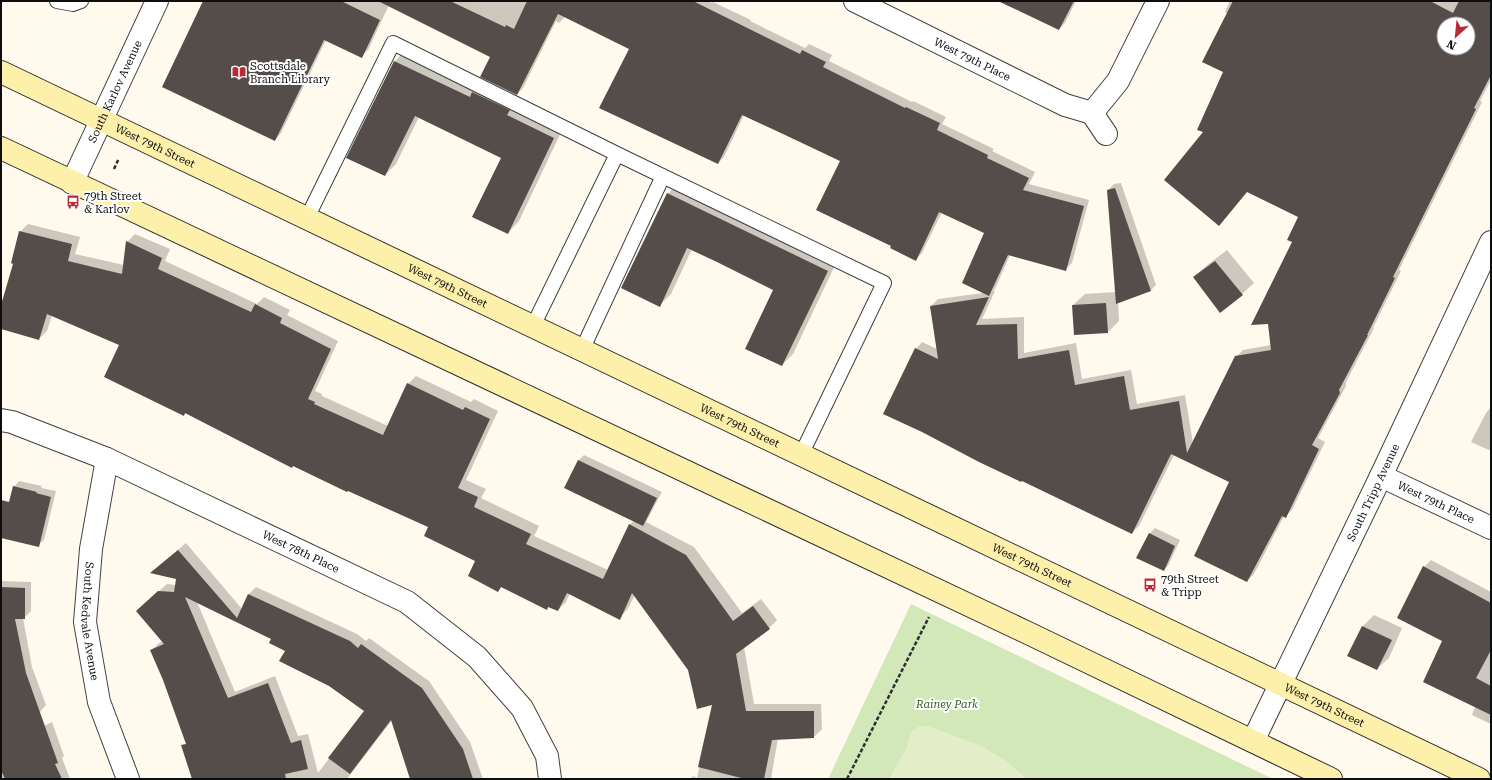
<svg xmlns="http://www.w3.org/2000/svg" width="1492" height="780" viewBox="0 0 1492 780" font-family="'Roboto Serif',serif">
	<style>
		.green { fill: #d3e8b8 }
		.pitch { fill: #e4efc9 }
		.shadow { fill: #0003; fill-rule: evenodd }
		.building { fill: #554d49; fill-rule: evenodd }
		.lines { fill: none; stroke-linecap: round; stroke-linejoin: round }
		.service-casing { stroke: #404040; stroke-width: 16 }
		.minor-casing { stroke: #404040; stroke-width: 24 }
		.secondary-casing { stroke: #2f2f2f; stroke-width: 24 }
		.path { stroke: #2f2f2f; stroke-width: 2.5; stroke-dasharray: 4 2; stroke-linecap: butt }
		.service { stroke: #fff; stroke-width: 14 }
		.minor { stroke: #fff; stroke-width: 22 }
		.secondary { stroke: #fdf0aa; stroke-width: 22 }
		.labels { text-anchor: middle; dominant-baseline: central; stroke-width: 4; stroke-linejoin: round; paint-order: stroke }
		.street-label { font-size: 11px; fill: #0d0d0d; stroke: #fff }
		.poi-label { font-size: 11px; fill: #0d0d0d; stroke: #fff; text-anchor: start }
		.park-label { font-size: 11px; font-style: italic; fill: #30621f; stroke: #fff }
	</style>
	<rect width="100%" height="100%" fill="#fffaed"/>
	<!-- green -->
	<path class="green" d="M911 604 1273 779H828Z"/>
	<!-- pitch -->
	<path class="pitch" d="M920 726 930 727 979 745 1005 760 1027 779H889L907 747 911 732Z"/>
	<!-- shadow -->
	<path class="shadow" d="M204 1H708L712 3 713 2 751 20 750 21 805 48 809 44 832 55 829 61 912 102 913 101 946 117 942 124 994 149 992 151 1035 172 1029 184 1089 200 1072 263 1066 269 1010 255 995 289 993 291H995L982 319 1024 317V353L1076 343 1082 379 1131 370 1137 404 1185 395 1193 443 1236 357 1243 350 1271 345 1299 216 1205 132 1224 72 1228 14 1225 12 1230 1H1491V80L1480 101 1482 102 1399 270 1401 271 1373 328H1374L1346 382V386L1318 438 1325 442 1292 510 1285 516H1284L1254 574 1247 581 1231 482 1174 455 1139 526 1132 533 916 349 922 342 937 349 931 306 938 299 983 293 985 233 942 212 922 253 916 259 892 246 841 161 744 115 724 157 718 163 630 48 566 16 559 23 556 21 523 88 517 94 491 56 389 5 368 50 361 56 326 40 281 133 275 140ZM1444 24H1468V48H1444Z
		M1000 1H1076L1065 23 1059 29Z
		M406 50 564 126 519 221 508 233 502 157 419 117 396 164 385 175 395 61Z
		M679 182 838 259 793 354 782 365 775 289 692 249 671 294 659 306 668 194Z
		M1121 183 1156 285 1151 290 1118 302 1119 321 1108 332 1073 305 1085 294 1116 292 1108 190 1114 184Z
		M28 224 80 237 75 254 124 265 127 242 135 234 170 249 165 261 257 304 264 297 290 310 287 315 338 341 315 391 322 394V396L388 426 408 384 416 376 471 402 474 399 498 411 466 480 486 489 481 498 539 526 534 536 608 570 629 525 634 521 578 461 584 455 662 492 646 522 694 547 742 613 761 599 777 620 769 628 744 647 754 704H821L822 729 814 737 778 738 771 779H690L693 776 697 778 713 704 635 595 627 610 619 618 570 593 566 602 558 610 549 606 546 609 502 586 498 591 476 560 430 526 186 413 183 415 120 344 52 315 47 331 39 339 1 328V309L14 263 20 232Z
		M1227 250 1254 283 1242 294 1194 277 1206 266Z
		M1491 407V451L1471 442 1486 413Z
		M19 481 42 486 41 488 56 491 44 540 38 545 14 487Z
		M1155 528 1180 540 1169 564 1164 570 1150 533Z
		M186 543 242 609 249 594 256 587 357 634 366 641 369 638 429 681 470 742 483 779H411L392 720 347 779H202L164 679 152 650 159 643 163 641 137 611 167 584 176 585 177 578 159 566ZM197 602 273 638 286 650 366 710 318 773 308 734 298 736 275 676 235 692Z
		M1431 560 1491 592V724L1472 715 1475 707 1443 641 1424 567Z
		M1 581 31 582V611L24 618H23L32 667 46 705 40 712 1 720Z
		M1374 615 1402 628 1389 658 1377 669 1349 656 1363 626Z
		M52 722 64 756 62 758 70 779H1V747Z"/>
	<!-- building -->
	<path class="building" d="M203 1H341L380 20 362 58 324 40 275 141 162 87Z
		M378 1H450L505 27 506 25 514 29 527 1H693L800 54 802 50 826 62 823 67 905 108 906 107 940 123 937 130 988 155 987 158 1029 178 1023 190 1084 206 1066 271 1008 255 989 296 962 283 984 233 939 212 916 261 890 248 891 246 816 210 840 161 783 134 742 115 718 164 599 108 629 49 558 14 517 95 480 77 490 57Z
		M998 1H1074L1059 30Z
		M1233 1H1430L1453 13 1459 1H1491V75L1474 108 1476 109 1393 277 1395 278 1367 335H1368L1339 390 1340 393 1312 445 1319 449 1286 518 1282 516 1247 582 1194 556 1229 482 1171 454 1132 534 1022 481 1021 482 979 462 922 432 883 414 915 348 938 359 930 306 989 297 976 325 1017 324 1018 359 1069 350 1075 385 1124 376 1130 410 1179 401 1187 453 1235 356 1271 350 1268 324 1251 325 1292 242 1287 240 1298 217 1247 192 1219 226 1164 180 1203 132 1197 130 1223 72 1202 62ZM1444 24H1468V48H1444Z
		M394 61 470 97 472 92 510 110 507 115 554 138 508 234 472 217 501 158 415 116 385 176 346 158Z
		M1115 188 1151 291 1116 304 1107 190Z
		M667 193 828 271 782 366 745 349 773 290 717 262 687 248 660 307 621 288Z
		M19 231 72 244 68 261 122 274 126 241 162 258 158 269 251 312 255 304 282 318 280 323 331 349 308 399 315 402 314 404 383 435 407 383 463 410 465 407 490 419 458 488 478 497 474 507 531 534 526 544 603 579 629 524 686 555 733 621 753 606 770 629 736 654 746 711H814V738L772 740 764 779H745L698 767 712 705 697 709 688 670 632 593 620 620 567 593 558 611 548 607 547 610 501 587 498 592 468 576 475 561 424 536 428 527 348 491 347 492 293 466 292 468 185 413 184 416 104 377 119 345 47 314 39 340 1 329V305L13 264 11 263Z
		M1215 261 1243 295 1220 313 1193 277Z
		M1106 303 1108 333 1074 335 1072 305Z
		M578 460 657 498 643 526 564 488Z
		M13 486 37 492 36 493 51 497 39 547 1 538V500L9 502Z
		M1149 533 1175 546 1164 571 1136 558Z
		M178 550 237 618 248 594 350 641 358 648 361 644 422 688 463 749 473 779H410L391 720 350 774 328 758 364 711 329 686 279 661 285 651 269 643 271 639 185 597 228 698 268 683 291 743 301 740 308 769 285 774 286 779H192L181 745 186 744 163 680 150 650 164 644 136 611 158 591 174 592 176 579 150 573Z
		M1423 566 1491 603V650L1476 678 1491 686V715L1423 682 1442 641 1397 618Z
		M1 587 25 588V619H15L26 673 58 763 55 764 62 779H5L1 770Z
		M1362 626 1392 640 1377 670 1347 656Z"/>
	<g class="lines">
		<!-- service casing -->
		<g class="service-casing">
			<path id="service" d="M57 1 73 4 81 1
				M617 154 884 283 801 455
				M307 218 393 43 617 154 533 326
				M582 350 663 176"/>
		</g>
		<!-- minor casing -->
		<g class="minor-casing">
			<g id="minor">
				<path id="s1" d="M855 1 1065 105 1092 113"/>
				<path d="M1092 113 1118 81 1158 1"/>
				<path d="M1092 113 1106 134"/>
				<path id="s2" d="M72 183 157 1"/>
				<path id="s3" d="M1 420 12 422 107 459 407 602 477 657 522 708 547 756 550 779"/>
				<path id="s4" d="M107 459 91 549 85 622 99 702 128 779"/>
				<path id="s5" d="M1381 476 1491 528"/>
				<path id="s6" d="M1253 741 1381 476 1491 242"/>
			</g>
		</g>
		<!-- secondary casing -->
		<g class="secondary-casing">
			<g id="secondary">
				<path id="s7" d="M1 72 1479 779"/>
				<path d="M1 148 1028 633 1331 779"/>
			</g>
		</g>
		<!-- path -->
		<path class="path" d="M114 169 119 158
			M847 779 929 617"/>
		<!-- service -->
		<use href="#service" class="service"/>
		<!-- minor -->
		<use href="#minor" class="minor"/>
		<!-- secondary -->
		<use href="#secondary" class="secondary"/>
	</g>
	<!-- icons -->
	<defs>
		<g id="library-bare" transform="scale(1.08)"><path d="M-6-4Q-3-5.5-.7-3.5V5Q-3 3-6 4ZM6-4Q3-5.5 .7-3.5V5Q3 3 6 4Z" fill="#b92936" stroke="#fff" stroke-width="2.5" paint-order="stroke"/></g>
		<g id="bus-bare" transform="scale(1.08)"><path d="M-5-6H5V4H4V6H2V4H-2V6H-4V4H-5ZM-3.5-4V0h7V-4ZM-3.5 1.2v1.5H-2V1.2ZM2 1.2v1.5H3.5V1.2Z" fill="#b92936" stroke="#fff" stroke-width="2.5" paint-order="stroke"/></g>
	</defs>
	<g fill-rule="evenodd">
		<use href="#library-bare" x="239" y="72"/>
		<use href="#bus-bare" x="73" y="202"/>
		<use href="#bus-bare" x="1150" y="585"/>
	</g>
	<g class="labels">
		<!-- street labels -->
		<g class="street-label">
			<text stroke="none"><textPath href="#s1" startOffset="131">West 79th Place</textPath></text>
			<text stroke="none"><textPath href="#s2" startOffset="101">South Karlov Avenue</textPath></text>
			<text stroke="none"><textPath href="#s7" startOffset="171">West 79th Street</textPath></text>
			<text stroke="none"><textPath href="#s7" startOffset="495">West 79th Street</textPath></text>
			<text stroke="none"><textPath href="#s7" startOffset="819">West 79th Street</textPath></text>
			<text stroke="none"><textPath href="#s6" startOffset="276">South Tripp Avenue</textPath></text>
			<text stroke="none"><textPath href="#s5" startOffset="61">West 79th Place</textPath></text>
			<text stroke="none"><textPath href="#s3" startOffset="328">West 78th Place</textPath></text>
			<text stroke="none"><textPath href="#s7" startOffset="1143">West 79th Street</textPath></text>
			<text stroke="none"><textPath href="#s4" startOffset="164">South Kedvale Avenue</textPath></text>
			<text stroke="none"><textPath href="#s7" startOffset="1467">West 79th Street</textPath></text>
		</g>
		<!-- poi labels -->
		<g class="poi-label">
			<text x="250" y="66">Scottsdale<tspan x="250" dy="13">Branch Library</tspan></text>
			<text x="84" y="196">79th Street<tspan x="84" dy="13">&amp; Karlov</tspan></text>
			<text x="1161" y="579">79th Street<tspan x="1161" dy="13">&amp; Tripp</tspan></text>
		</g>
		<!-- park labels -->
		<g class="park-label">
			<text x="947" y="704">Rainey Park</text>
		</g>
	</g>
	<!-- border -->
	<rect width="1492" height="780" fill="none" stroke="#0d0d0d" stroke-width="4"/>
	<!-- north arrow -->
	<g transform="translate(1456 36) rotate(207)"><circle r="19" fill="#ffffff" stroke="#9e9e9e"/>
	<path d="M0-3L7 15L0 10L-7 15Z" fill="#b92936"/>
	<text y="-6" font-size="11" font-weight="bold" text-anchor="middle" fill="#0d0d0d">N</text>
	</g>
</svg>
